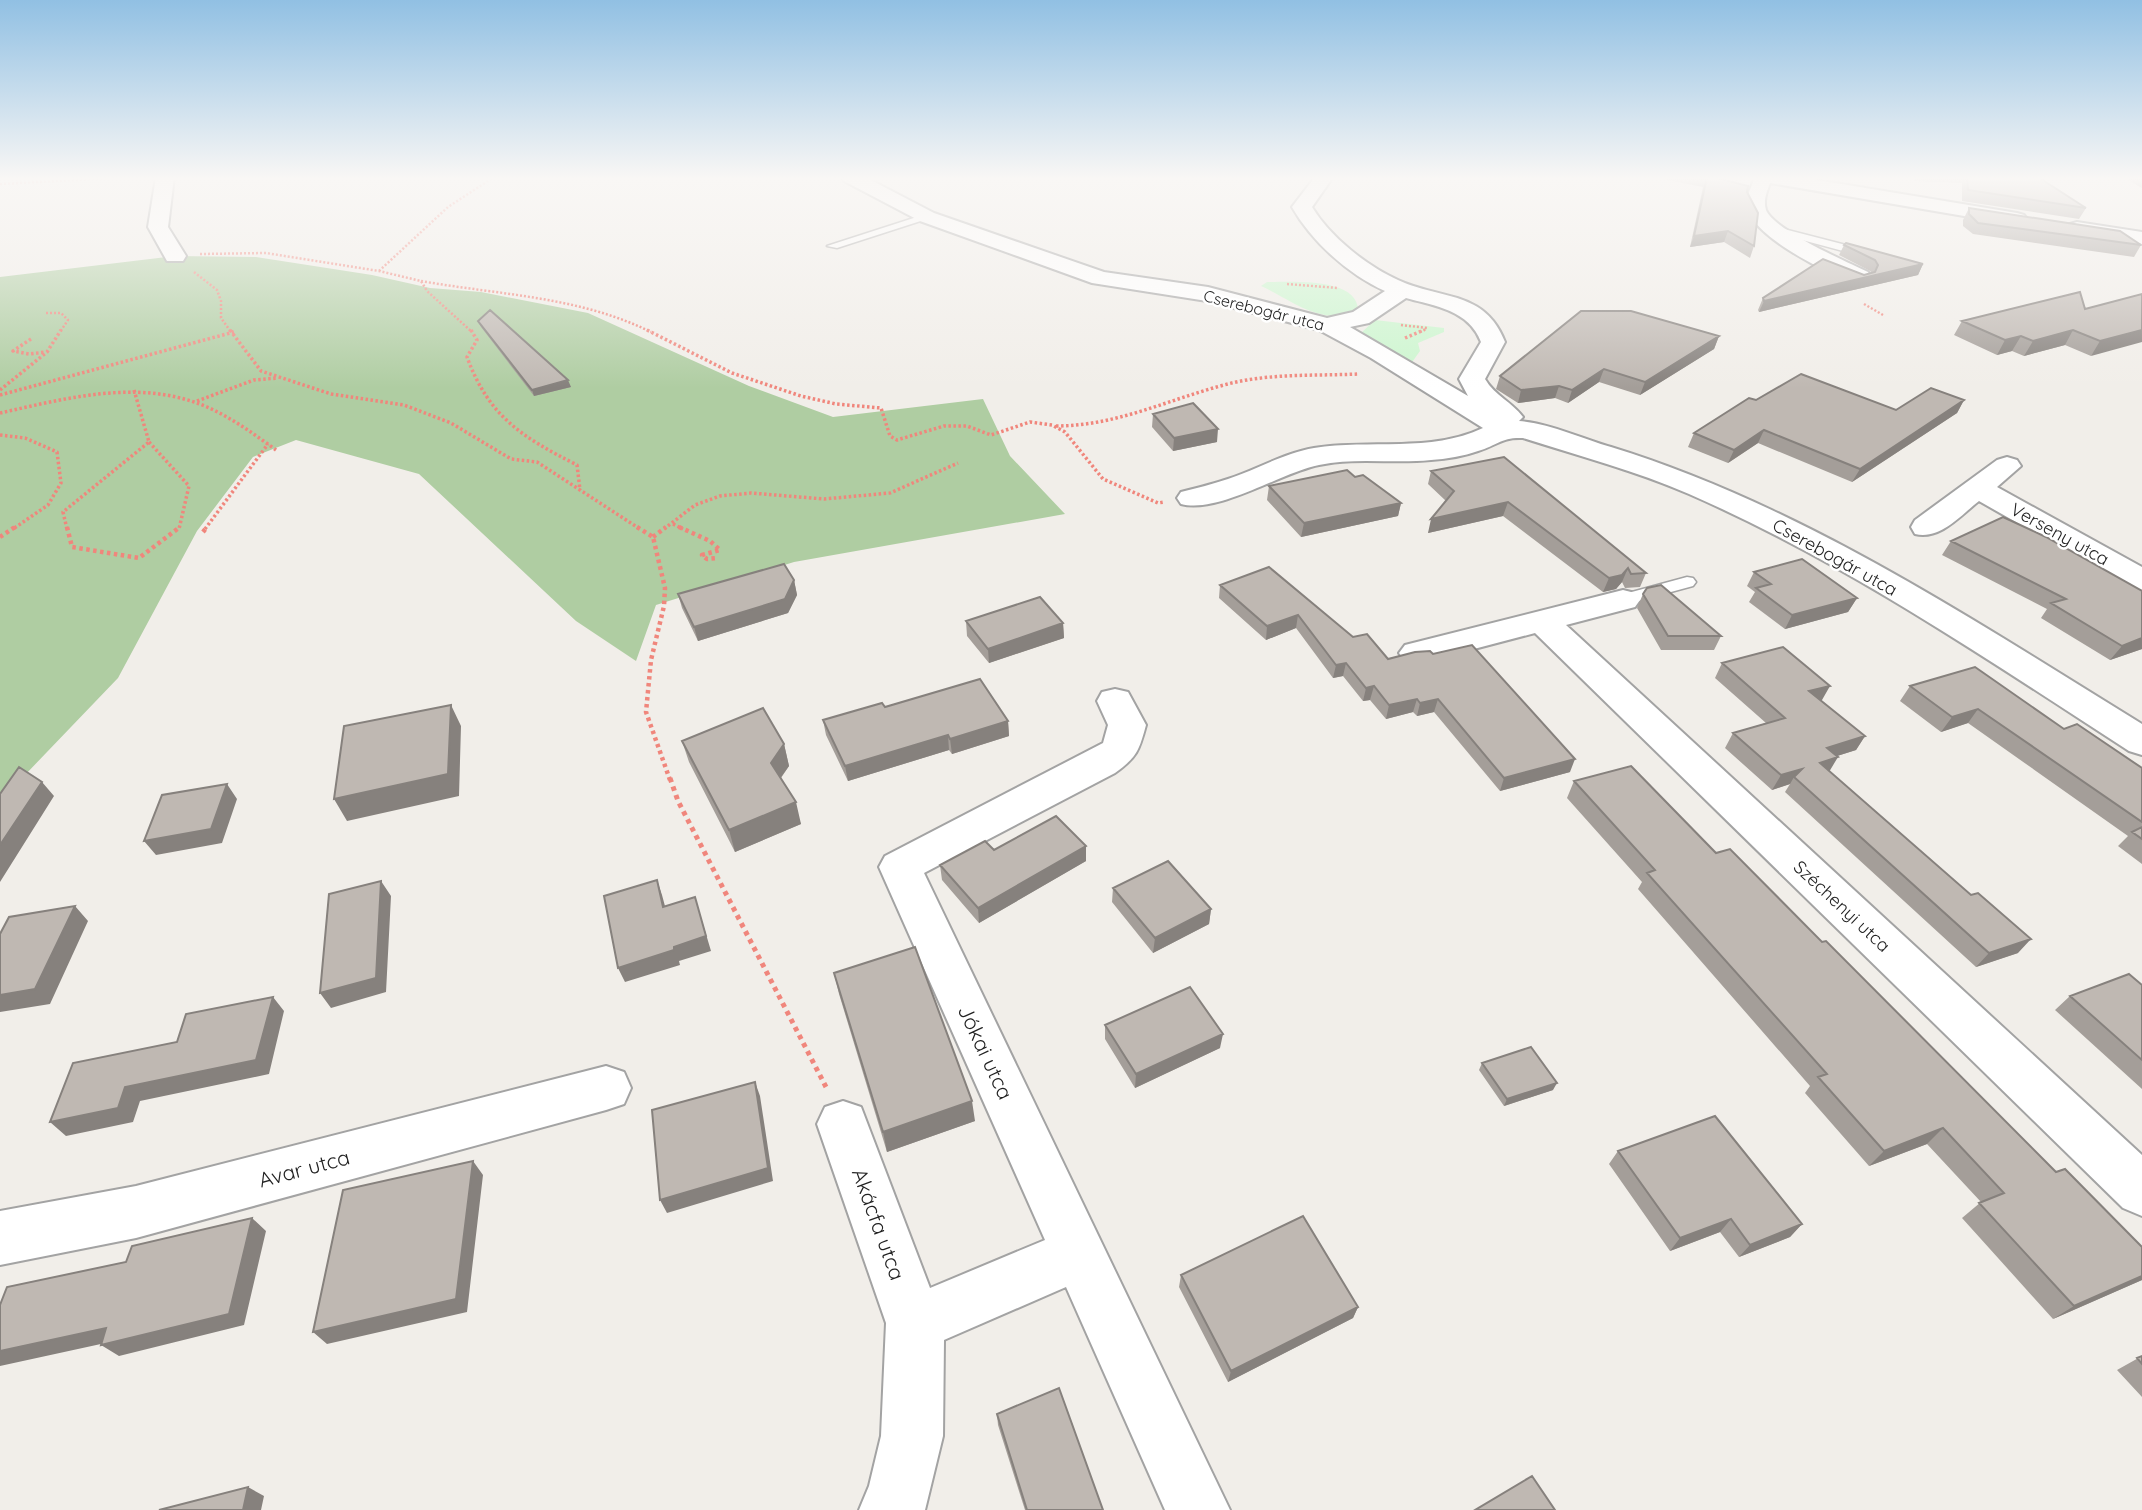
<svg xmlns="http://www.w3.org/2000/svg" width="2142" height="1510" viewBox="0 0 2142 1510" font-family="Quicksand,sans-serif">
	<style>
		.forest { fill: #afcda2 }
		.park { fill: #cbf6ce }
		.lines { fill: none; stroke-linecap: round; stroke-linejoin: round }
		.lane-casing { stroke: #a3a3a3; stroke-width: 3 }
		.street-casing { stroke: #a3a3a3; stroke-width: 4 }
		.path-far3 { stroke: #f0867c; stroke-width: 2.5; stroke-dasharray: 2 2; stroke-linecap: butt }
		.path-far2 { stroke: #f0867c; stroke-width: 3.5; stroke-dasharray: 2.5 2.5; stroke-linecap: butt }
		.path-far1 { stroke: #f0867c; stroke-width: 4.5; stroke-dasharray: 3.5 3.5; stroke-linecap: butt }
		.path { stroke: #f0867c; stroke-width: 5; stroke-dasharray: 4.5 4.5; stroke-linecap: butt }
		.lane { fill: #fff; fill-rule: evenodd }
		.street { fill: #fff; fill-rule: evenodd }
		.wall { fill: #a49e99 }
		.shaded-wall { fill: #86817d }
		.building { fill: #bfb8b2; stroke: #86817d; stroke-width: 2 }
		.labels { text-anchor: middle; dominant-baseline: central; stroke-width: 5; stroke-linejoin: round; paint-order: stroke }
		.far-street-label { font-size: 16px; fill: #222; stroke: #fff }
		.street-label { font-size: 18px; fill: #222; stroke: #fff }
		.near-street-label { font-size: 21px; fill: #222; stroke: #fff }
	</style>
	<rect width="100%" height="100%" fill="#f1eee9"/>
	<!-- forest -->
	<path class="forest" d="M175 256 256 257 372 275 430 288 481 292 588 313 749 386 833 417 983 399 1010 456 1065 514 794 562 656 605 636 661 576 621 419 474 296 440 253 457 197 531 118 678 0 801V277Z"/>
	<!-- park -->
	<path class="park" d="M1267 282C1291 282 1359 277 1358 311 1322 327 1292 300 1261 286Z
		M1375 320 1444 328V332L1418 343 1420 351 1410 365 1361 333Z"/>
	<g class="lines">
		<!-- lane casing -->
		<g class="lane-casing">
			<path id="lane" d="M923 215 933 217 837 248 827 246Z
				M1780 228 1873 252 1875 254 1869 258 1776 233 1774 231Z
				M1687 577 1693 578 1696 582 1693 586 1623 605 1614 600 1617 596Z"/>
		</g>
		<!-- street casing -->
		<g class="street-casing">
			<path id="street" d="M156 177H174L168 227 186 256 183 261H167L148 227Z
				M842 177H865L934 213 1104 272 1208 287 1327 318 1353 312 1385 291C1349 275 1312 242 1292 207L1315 177H1333L1312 207C1330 237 1367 266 1398 280 1441 300 1485 290 1505 342L1485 379C1495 396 1512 402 1523 417L1519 421C1549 423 1583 439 1611 447 1803 506 1973 620 2142 724V755L2129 751C1987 659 1845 562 1689 494 1636 471 1579 456 1523 438 1501 437 1498 445 1478 451 1464 456 1446 459 1431 460 1394 464 1356 457 1319 465 1282 472 1219 514 1181 504L1177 498 1181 492C1197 488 1213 484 1228 479 1256 470 1284 453 1314 448 1370 439 1430 453 1483 428L1371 358 1319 330 1207 301 1092 283 920 221 844 181ZM1406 298C1435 306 1469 310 1481 342L1459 379 1468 396 1350 327 1369 323Z
				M1755 177H1799L2017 213 2024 215 2027 219 2024 223 2017 225 1770 183C1767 191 1763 201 1766 210 1774 230 1847 262 1868 272L1871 277 1868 282 1860 284C1830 276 1748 235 1745 202Z
				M2077 222 2142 232V244L2070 232 2067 228 2070 224Z
				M2007 457 2017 460 2021 466 1997 487 2142 567V590L2130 587 1979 501C1960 516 1940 540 1915 534L1911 527 1915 520 1997 460Z
				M1623 590 1635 593 1640 600 1635 607 1566 625 2142 1155V1216L2123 1208 1535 633 1417 664 1405 661 1399 653 1405 645Z
				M1115 689 1128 692 1146 725C1139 751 1137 757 1115 773L924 873 1230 1510H1165L1066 1287 944 1340 943 1436 925 1510H859L869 1486 881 1436 886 1323 817 1124 825 1107 843 1101 861 1107 930 1288 1045 1240 879 867 885 856 1103 743 1108 725 1097 701 1102 692Z
				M606 1066 624 1072 631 1088 624 1104 606 1110 136 1238 0 1265V1211L136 1186Z"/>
		</g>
		<!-- path-far3 -->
		<path class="path-far3" d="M0 184 135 177
			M200 254 266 253 379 271 421 281 427 291 472 332
			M379 271 448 207 494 177
			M194 272 217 290 221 301V318L231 332
			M421 281C499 295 578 296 651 332
			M1287 284 1338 288
			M1864 304 1883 315
			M46 313H61L68 320 60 332
			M1401 325 1427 328
			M1420 332 1426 329"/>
		<!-- path-far2 -->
		<path class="path-far2" d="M230 330 261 371 331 394 404 405 451 423 511 459 537 462 640 529
			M471 330 477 340 467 357C489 417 522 437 577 465L580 490
			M647 330 732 373 801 396 836 404 881 408 890 436 897 440 944 426H967L991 435 1030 422 1052 425 1065 432 1103 479 1158 503 1164 502
			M1405 338 1424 330
			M31 339 13 351 29 354 46 352
			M0 390 47 352 61 330
			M134 390 149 442
			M0 395 234 332
			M197 401 254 380 278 378
			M0 413C68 398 140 378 207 407 232 418 254 434 276 450
			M1056 426C1116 426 1167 400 1224 385 1267 373 1314 376 1359 374
			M0 435 25 438 57 452 61 483 48 505 13 529
			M149 442 189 486 179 529
			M673 524 683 529
			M67 529 63 512 149 442
			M205 529 268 444
			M664 529 695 505 720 496 751 493 824 499 890 493 958 463"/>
		<!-- path-far1 -->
		<path class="path-far1" d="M67 527 72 547 139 558 180 527
			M637 527 653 537 665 588 664 606 651 660 646 712 670 780
			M679 527 710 541 720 550 702 555 707 559 718 558
			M203 532 207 527
			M0 537 15 527
			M653 537 666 527"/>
		<!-- path -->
		<path class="path" d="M670 778 678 801 826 1087"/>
		<!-- lane -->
		<use href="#lane" class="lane"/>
		<!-- street -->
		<use href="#street" class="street"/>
	</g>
	<!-- wall -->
	<path class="wall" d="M1653 177H1713L1747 192 1754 246 1750 258 1724 242 1690 247 1703 187Z
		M1830 177H1849L1848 178Z
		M1910 177H2038L2086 208 2079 219 1962 201V183L1915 181Z
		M2123 177H2142V188Z
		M1969 208 2141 245 2134 257 1973 234 1963 226V220Z
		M1844 245 1923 264 1918 275 1759 312 1758 310 1763 298 1872 273 1870 271 1839 255Z
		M2142 294 2091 356 2065 345 2024 356 2012 351 1997 355 1954 335 1962 321 2085 309Z
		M478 321 571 387 534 396 481 327Z
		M1719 336 1714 349 1640 395 1599 382 1568 403 1555 398 1518 403 1496 389 1500 376Z
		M1756 400 1896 410 1964 400 1957 413 1852 482 1758 443 1728 463 1688 447 1694 433Z
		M1153 414 1217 442 1173 451 1152 427Z
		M1504 457 1646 573 1640 587 1625 588 1622 582 1616 589 1603 592 1503 516 1428 533 1446 501 1428 484 1431 471Z
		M1355 477 1401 503 1398 516 1301 537 1267 500 1269 486Z
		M1951 541 2142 591V649L2110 660 2041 618 2047 609 1942 555Z
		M1754 572 1857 598 1848 612 1785 629 1749 602 1755 592 1747 586Z
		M794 580 797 595 788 613 698 641 682 608 678 594Z
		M1220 585 1353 637 1570 772 1500 791 1434 712 1417 716 1413 712 1386 719 1370 700 1363 701 1343 676 1333 678 1296 628 1266 640 1219 598Z
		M1643 594 1721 636 1714 650H1661L1637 608Z
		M966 621 1063 623 1064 638 989 663 967 636Z
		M1722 663 1822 700 1821 701 1865 736 1856 750 1837 756 1829 771 2018 953 1976 967 1785 792 1790 784 1772 790 1725 748 1733 733 1766 723 1715 678Z
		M1910 686 2064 729 2142 768V864L2118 846 2128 836 1968 723 1941 732 1900 701Z
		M885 707 1008 721 1009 736 952 754 949 750 848 781 826 735 823 720Z
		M682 741 784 744 789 766 781 778 801 824 735 852 689 762Z
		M1574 781 1716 853 2142 1280 2053 1319 1962 1218 1981 1202 1927 1144 1869 1166 1805 1093 1810 1086 1638 889 1642 882 1567 798Z
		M1086 846V861L979 923 942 880 940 865 994 850Z
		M1113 888 1211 909 1209 924 1153 953 1112 902Z
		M834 973 975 1121 887 1152 839 994Z
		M2142 985V1089L2055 1010 2070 996Z
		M1105 1025 1220 1048 1135 1088 1105 1039Z
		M1482 1063 1553 1090 1504 1106 1479 1070Z
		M1618 1151 1802 1224 1790 1237 1739 1257 1720 1232 1670 1251 1609 1164Z
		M1181 1275 1358 1307 1353 1318 1228 1382 1179 1287Z
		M2142 1356V1397L2117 1370Z
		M997 1414 1103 1510H1025L998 1425Z"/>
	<!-- shaded-wall -->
	<path class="shaded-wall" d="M1728 231 1724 242 1690 247 1694 236Z
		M1923 264 1918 275 1759 312 1764 301Z
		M2073 330 2065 345 2024 356 2033 341Z
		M2142 330V342L2091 356 2100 341Z
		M1719 336 1714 349 1640 395 1645 382Z
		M2021 336 2012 351 1997 355 2005 340Z
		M1604 369 1599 382 1568 403 1572 390Z
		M568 380 571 387 534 396 532 390Z
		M1559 386 1555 398 1518 403 1521 390Z
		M1964 400 1957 413 1852 482 1860 469Z
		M1218 429 1217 442 1173 451 1174 438Z
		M1764 430 1758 443 1728 463 1734 450Z
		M1508 502 1503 516 1428 533 1431 519Z
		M1401 503 1398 516 1301 537 1304 523Z
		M1628 568 1622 582 1616 589 1603 592 1609 578Z
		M794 580 797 595 788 613 698 641 694 627Z
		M1857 598 1848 612 1785 629 1792 615Z
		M1298 615 1296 628 1266 640 1267 626Z
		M1063 623 1064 638 989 663 988 649Z
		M2142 638V649L2110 660 2122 646Z
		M1346 663 1343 676 1333 678 1336 665Z
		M1374 686 1370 700 1363 701 1366 688Z
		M1830 686 1822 700 1801 706 1809 691Z
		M1417 699 1413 712 1386 719 1389 705Z
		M1438 699 1434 712 1417 716 1420 703Z
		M451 705 461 726 459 796 347 821 334 799Z
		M1978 709 1968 723 1941 732 1952 717Z
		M1008 721 1009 736 952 754 950 739Z
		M948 735 949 750 848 781 845 766Z
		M1865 736 1856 750 1818 762 1827 748Z
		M784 744 789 766 776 784 771 763Z
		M1838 757 1829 772 1820 763Z
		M1575 759 1570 772 1500 791 1504 778Z
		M1802 769 1794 777 1790 784 1772 790 1781 775Z
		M42 782 54 796 0 882V845Z
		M227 784 237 799 222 843 156 855 144 841Z
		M796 802 801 824 735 852 729 830Z
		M1086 846V861L979 923 978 908Z
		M657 880 662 895 669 921 663 907Z
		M381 881 391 896 386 992 331 1008 320 993Z
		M695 897 711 951 679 961 680 965 625 982 618 968 674 947Z
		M75 906 88 921 50 1004 0 1012V995Z
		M1211 909 1209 924 1153 953 1155 938Z
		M2031 939 2018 953 1976 967 1989 953Z
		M273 997 284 1011 269 1074 140 1101 133 1122 66 1136 50 1122 125 1087Z
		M1223 1034 1220 1048 1135 1088 1136 1074Z
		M755 1082 760 1096 773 1181 667 1213 660 1200Z
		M1557 1083 1553 1090 1504 1106 1507 1099Z
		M972 1101 975 1121 887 1152 883 1132Z
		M1943 1128 1927 1144 1869 1166 1884 1151Z
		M473 1161 483 1175 467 1312 327 1344 313 1332Z
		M252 1218 266 1231 244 1325 119 1356 101 1345 110 1342 0 1366V1351Z
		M1731 1219 1720 1232 1670 1251 1680 1238Z
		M1802 1224 1790 1237 1739 1257 1750 1245Z
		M2142 1276V1280L2053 1319 2074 1306Z
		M1358 1307 1353 1318 1228 1382 1231 1371Z
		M248 1487 264 1496 261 1510H243Z"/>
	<!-- building -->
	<path class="building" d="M1707 177H1713L1748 186 1747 192 1758 213 1754 246 1728 231 1694 236Z
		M1967 177H2038L2086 208 1968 190Z
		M1969 208 2120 231 2141 245 1978 223 1969 214Z
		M1846 243 1923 264 1764 301 1763 298 1823 259 1864 275 1875 272 1878 265 1875 260 1844 245Z
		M2080 292 2085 309 2142 294V330L2100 341 2073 330 2033 341 2021 336 2005 340 1962 321Z
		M490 310 568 380 532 390 478 321Z
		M1581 311H1631L1719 336 1645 382 1604 369 1572 390 1559 386 1521 390 1500 376Z
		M1801 374 1896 410 1931 388 1964 400 1860 469 1764 430 1734 450 1694 433 1749 398 1756 400Z
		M1193 403 1218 429 1174 438 1153 414Z
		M1504 457 1646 573 1631 574 1628 568 1622 575 1609 578 1508 502 1431 519 1454 491 1431 471Z
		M1347 470 1355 477 1363 475 1401 503 1304 523 1269 486Z
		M2003 517 2046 537 2142 591V638L2122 646 2051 603 2066 599 1951 541Z
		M1802 559 1857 598 1792 615 1756 588 1771 584 1754 572Z
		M784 564 794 580 785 599 694 627 678 594Z
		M1269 567 1353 637 1367 634 1388 659 1415 652 1430 651 1433 654 1472 645 1575 759 1504 778 1438 699 1420 703 1417 699 1389 705 1374 686 1366 688 1346 663 1336 665 1298 615 1267 626 1220 585Z
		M1661 585 1721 636H1668L1643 594 1647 588Z
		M1040 597 1063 623 988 649 966 621Z
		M1783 647 1830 686 1809 691 1865 736 1827 748 1838 757 1820 763 1971 895 1978 893 2031 939 1989 953 1794 777 1802 769 1781 775 1733 733 1785 718 1722 663Z
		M1975 667 2064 729 2077 724 2142 768V822L1978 709 1952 717 1910 686Z
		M980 679 1008 721 950 739 948 735 845 766 823 720 882 703 885 707Z
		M451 705 448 774 334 799 344 726Z
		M763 708 784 744 771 763 796 802 729 830 682 741Z
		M1631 766 1716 853 1730 849 1822 942 1826 941 2056 1172 2065 1169 2142 1247V1276L2074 1306 1979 1203 2004 1193 1943 1128 1884 1151 1818 1077 1827 1074 1647 873 1655 870 1574 781Z
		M19 767 42 782 0 845V794Z
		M227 784 211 829 144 841 162 795Z
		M1056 816 1086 846 978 908 940 865 985 841 994 850Z
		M2142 827V839L2132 832Z
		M1168 861 1211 909 1155 938 1113 888Z
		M657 880 663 907 695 897 706 936 674 947V950L618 968 604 896Z
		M381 881 376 978 320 993 329 894Z
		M75 906 35 989 0 995V934L9 917Z
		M915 947 972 1101 883 1132 834 973Z
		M2129 974 2142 985V1060L2070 996Z
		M1190 987 1223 1034 1136 1074 1105 1025Z
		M273 997 256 1060 125 1087 118 1108 50 1122 73 1063 177 1042 186 1014Z
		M1531 1047 1557 1083 1507 1099 1482 1063Z
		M755 1082 768 1168 660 1200 652 1110Z
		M1715 1116 1802 1224 1750 1245 1731 1219 1680 1238 1618 1151Z
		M473 1161 456 1299 313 1332 343 1190Z
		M1303 1216 1358 1307 1231 1371 1181 1275Z
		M252 1218 229 1314 101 1345 106 1328 0 1351V1305L7 1287 126 1262 132 1246Z
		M2142 1356V1364L2137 1358Z
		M1059 1388 1103 1510H1027L997 1414Z
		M1532 1476 1555 1510H1475Z
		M248 1487 243 1510H159Z"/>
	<!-- sky -->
	<linearGradient id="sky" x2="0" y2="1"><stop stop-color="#91c0e3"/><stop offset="0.46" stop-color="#f9f7f5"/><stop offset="1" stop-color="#f9f7f5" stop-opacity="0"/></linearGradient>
	<rect width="2142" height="388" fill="url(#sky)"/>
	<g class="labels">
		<!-- far-street labels -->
		<g class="far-street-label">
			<text transform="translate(1264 310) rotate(14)">Cserebogár utca</text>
		</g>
		<!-- street labels -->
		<g class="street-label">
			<text transform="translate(2060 534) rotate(29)">Verseny utca</text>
			<text transform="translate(1835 557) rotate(29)">Cserebogár utca</text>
			<text transform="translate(1842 906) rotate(43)">Széchenyi utca</text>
		</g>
		<!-- near-street labels -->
		<g class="near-street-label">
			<text transform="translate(986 1052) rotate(65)">Jókai utca</text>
			<text transform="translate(304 1168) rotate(-15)">Avar utca</text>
			<text transform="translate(879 1224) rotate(70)">Akácfa utca</text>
		</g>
	</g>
</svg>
